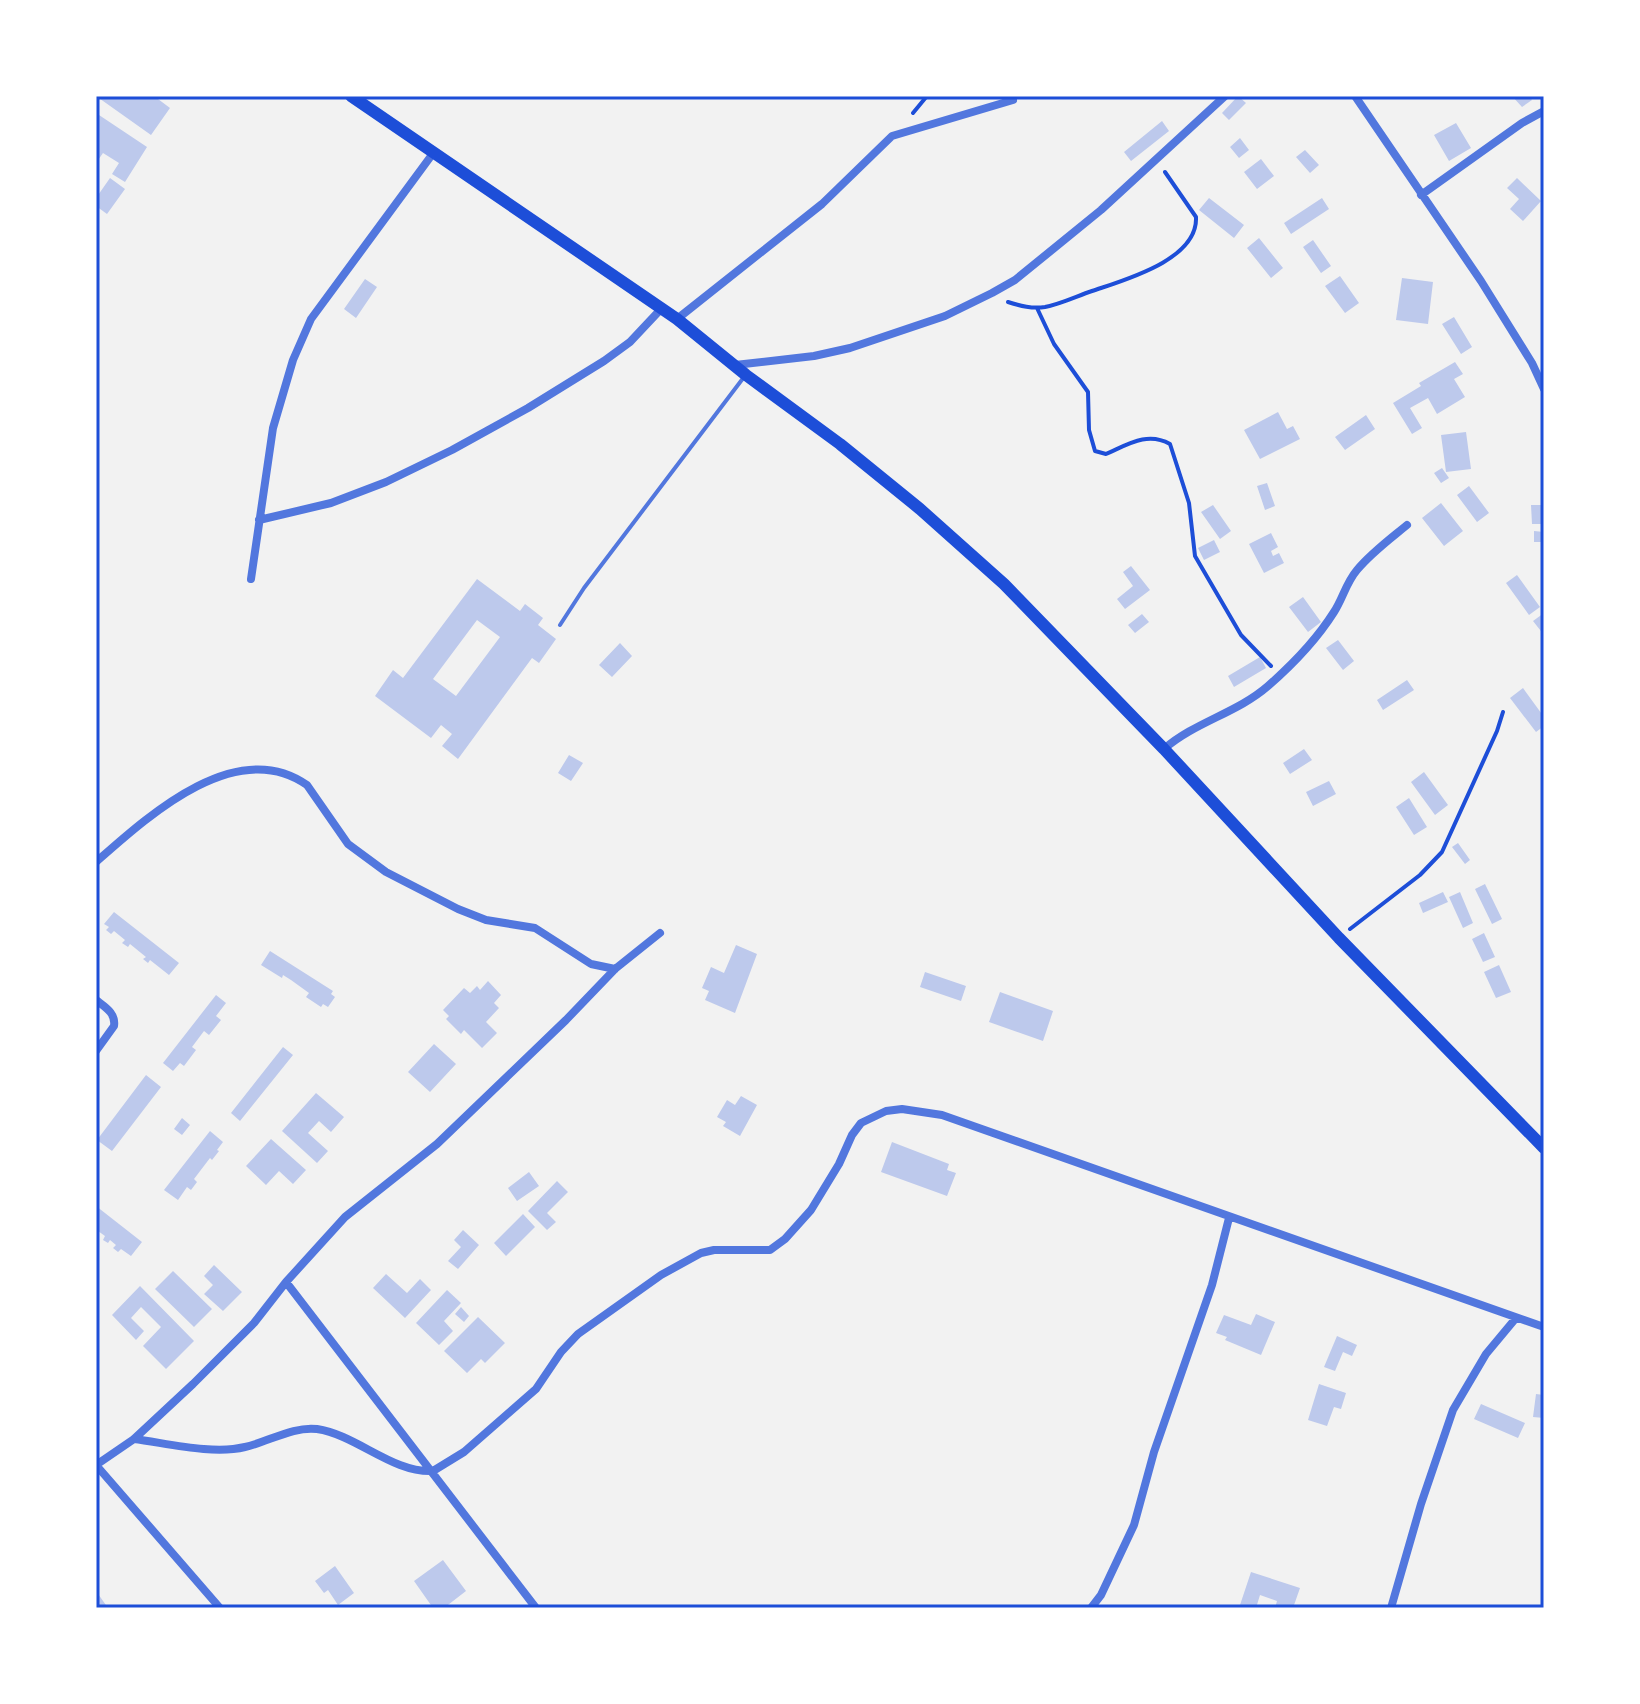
<svg xmlns="http://www.w3.org/2000/svg" width="1640" height="1704" viewBox="0 0 1640 1704" font-family="'Fira Sans',sans-serif">
	<style>
		.building { fill: #bdc9ec; fill-rule: evenodd }
		.lines { fill: none; stroke-linecap: round; stroke-linejoin: round }
		.path { stroke: #1d4ed8; stroke-width: 4 }
		.service { stroke: #5277de; stroke-width: 4 }
		.minor { stroke: #5277de; stroke-width: 8 }
		.secondary { stroke: #1d4ed8; stroke-width: 12 }
		.neatline { fill: none; stroke: #1d4ed8; stroke-width: 3 }
	</style>
	<rect width="100%" height="100%" fill="#f2f2f2"/>
	<!-- building -->
	<path class="building" d="M96 96H154L170 108 151 135Z
		M1238 96 1246 103 1229 120 1222 113Z
		M1512 96H1529L1532 100 1522 107Z
		M96 113 147 147 125 182 112 174 119 163 103 153 96 163Z
		M1162 121 1169 131 1131 161 1124 152Z
		M1456 123 1471 148 1449 161 1434 135Z
		M1240 138 1249 150 1239 158 1230 147Z
		M1305 150 1319 165 1310 173 1296 157Z
		M1261 159 1274 176 1257 189 1244 172Z
		M110 178 125 189 107 214 96 206V198Z
		M1517 178 1541 201 1523 221 1510 209 1519 199 1507 188Z
		M1209 198 1244 225 1234 238 1199 210Z
		M1322 198 1329 209 1291 234 1284 223Z
		M1259 238 1283 268 1271 278 1247 248Z
		M1313 240 1331 266 1321 273 1303 247Z
		M1340 276 1359 303 1345 313 1325 286Z
		M1402 278 1433 282 1428 324 1396 320Z
		M365 279 377 287 356 318 344 309Z
		M1454 317 1472 347 1461 354 1442 324Z
		M1455 362 1463 374 1454 379 1465 397 1437 414 1428 398 1410 408 1422 428 1412 434 1393 403 1421 386 1419 383Z
		M1278 412 1287 429 1293 426 1300 439 1260 459 1244 430Z
		M1366 415 1375 429 1345 450 1335 437Z
		M1466 432 1471 469 1446 472 1441 435Z
		M1442 468 1449 478 1441 483 1434 473Z
		M1267 483 1275 506 1265 510 1257 486Z
		M1469 486 1489 513 1477 522 1457 495Z
		M1441 503 1463 531 1444 546 1422 518Z
		M1213 505 1231 531 1220 539 1201 512Z
		M1531 505H1544V524H1532Z
		M1534 531 1544 532V542H1534Z
		M1271 533 1278 547 1271 551 1273 556 1279 553 1284 563 1264 573 1249 544Z
		M1214 540 1220 552 1204 560 1198 548Z
		M1131 566 1150 590 1125 609 1117 599 1133 586 1123 572Z
		M1517 575 1540 607 1529 615 1506 583Z
		M477 579 520 611 525 604 543 618 538 625 556 639 539 663 532 658 458 759 442 746 452 734 441 725 431 738 375 696 393 670 403 678ZM477 620 500 637 456 696 433 679Z
		M1303 597 1321 622 1308 632 1289 607Z
		M1544 613V635L1533 621Z
		M1142 614 1149 622 1135 633 1128 625Z
		M1338 640 1354 661 1343 670 1326 648Z
		M620 643 632 656 612 677 599 665Z
		M1260 657 1266 668 1234 687 1228 676Z
		M1407 680 1414 690 1383 710 1377 700Z
		M1523 688 1544 717V726L1536 732 1510 698Z
		M1304 749 1312 760 1290 774 1283 763Z
		M569 755 583 763 571 781 558 773Z
		M1424 772 1448 805 1435 815 1411 782Z
		M1329 781 1336 794 1313 806 1306 792Z
		M1409 798 1427 827 1414 835 1396 807Z
		M1458 843 1470 860 1465 864 1452 847Z
		M1485 884 1502 919 1492 924 1475 889Z
		M1443 892 1448 902 1423 913 1419 903Z
		M1460 892 1473 923 1463 928 1449 897Z
		M114 912 179 963 169 975 150 960 148 963 143 959 146 957 130 944 128 947 122 943 125 940 114 931 111 934 106 930 109 927 104 924Z
		M1484 933 1495 957 1483 962 1472 939Z
		M736 945 757 954 735 1013 705 1000 709 991 702 988 711 967 724 973Z
		M270 951 333 991 331 994 335 997 328 1007 323 1004 321 1007 306 997 309 993 291 980 283 975 282 978 261 965Z
		M1499 965 1511 992 1496 998 1484 972Z
		M925 972 966 986 961 1001 920 987Z
		M488 981 501 995 494 1003 499 1008 486 1022 497 1033 482 1048 464 1030 461 1034 446 1019 449 1016 443 1010 464 988 470 993 477 986 480 990Z
		M1000 992 1053 1011 1043 1041 989 1022Z
		M216 995 226 1003 216 1016 221 1020 209 1035 204 1031 192 1047 196 1050 184 1066 180 1063 173 1071 163 1063Z
		M434 1044 456 1064 430 1092 408 1072Z
		M283 1047 293 1055 240 1121 231 1113Z
		M146 1075 161 1087 112 1151 97 1140Z
		M316 1093 344 1117 331 1132 319 1121 308 1133 328 1151 317 1163 282 1131Z
		M741 1096 757 1105 740 1136 723 1126 726 1122 717 1117 727 1100 735 1105Z
		M182 1118 190 1125 182 1135 174 1129Z
		M210 1131 223 1142 217 1150 219 1151 212 1160 210 1158 194 1179 197 1182 191 1190 187 1187 178 1200 164 1190Z
		M271 1139 306 1170 293 1184 279 1171 266 1185 246 1166Z
		M892 1142 949 1164 947 1170 956 1173 947 1196 881 1172Z
		M529 1172 539 1186 517 1201 508 1188Z
		M557 1181 568 1192 547 1213 556 1222 547 1230 528 1211Z
		M96 1206 142 1242 131 1256 121 1249 118 1252 113 1248 116 1245 110 1240 108 1243 103 1240 105 1236 98 1231 96 1233Z
		M523 1214 535 1227 506 1256 494 1243Z
		M463 1230 479 1245 458 1269 448 1261 461 1247 454 1240Z
		M214 1265 242 1292 223 1311 204 1294 213 1285 204 1276Z
		M173 1271 212 1309 194 1327 155 1289Z
		M386 1274 407 1293 420 1279 431 1290 405 1318 373 1288Z
		M140 1286 194 1341 166 1369 143 1346 161 1327 141 1307 131 1318 144 1331 136 1340 112 1315Z
		M447 1290 461 1303 444 1321 453 1331 439 1345 416 1323Z
		M461 1307 469 1316 464 1322 455 1314Z
		M1256 1314 1275 1322 1261 1355 1225 1340 1227 1337 1216 1333 1224 1315 1251 1325Z
		M478 1317 505 1343 485 1363 481 1359 467 1373 444 1351Z
		M1337 1336 1357 1345 1352 1356 1343 1352 1335 1371 1324 1367Z
		M1319 1384 1346 1393 1341 1409 1334 1407 1327 1426 1308 1420Z
		M1536 1394 1544 1395V1418L1533 1417Z
		M1481 1404 1525 1423 1518 1438 1474 1419Z
		M443 1560 466 1591 444 1608H433L414 1581Z
		M335 1566 354 1593 338 1605 328 1590 324 1593 315 1581Z
		M1251 1572 1300 1588 1293 1608H1275L1277 1601 1260 1595 1256 1608H1239Z
		M96 1591 108 1608H96Z"/>
	<g class="lines">
		<!-- path -->
		<path class="path" d="M913 113 927 96
			M1008 302C1021 306 1032 309 1045 307 1061 304 1077 296 1092 291 1124 280 1198 260 1196 217L1165 172
			M1037 308 1054 344 1088 392 1089 430 1095 451 1106 454C1127 445 1147 431 1170 444L1189 503 1195 556 1241 635 1271 666
			M1350 929 1420 875 1442 852 1497 731 1503 712"/>
		<!-- service -->
		<path class="service" d="M560 625 584 588 744 377"/>
		<!-- minor -->
		<path class="minor" d="M1355 96 1481 281 1532 363 1544 389
			M1421 195 1522 123 1544 111
			M677 319 822 204 892 136 1013 100
			M735 365 814 356 850 348 945 316 992 293 1015 280 1101 210 1225 96
			M259 520 331 503 386 482 452 450 528 408 604 361 630 342 661 309
			M251 579 273 428 293 360 311 319 434 152
			M1164 749C1195 722 1237 713 1268 686 1292 665 1317 639 1334 612 1343 598 1346 583 1357 570 1371 553 1390 539 1407 525
			M96 862C147 817 236 735 307 785L348 844 386 872 458 909 486 920 535 928 591 964 615 969
			M96 1000C105 1007 116 1013 114 1026L96 1051
			M286 1282 536 1608
			M134 1439C166 1443 213 1455 245 1447 268 1442 293 1426 317 1429 357 1435 392 1473 433 1471L464 1452 536 1389 561 1352 578 1334 661 1275 701 1253 714 1250H770L785 1239 811 1210 839 1164 852 1135 861 1123 886 1111 902 1109 942 1115 1544 1327
			M96 1465 134 1439 193 1384 254 1323 286 1282 345 1217 437 1144 566 1020 615 969 660 933
			M96 1465 220 1608
			M1091 1608 1101 1595 1134 1525 1154 1452 1212 1285 1229 1218
			M1391 1608 1421 1504 1453 1410 1486 1354 1516 1318"/>
		<!-- secondary -->
		<path class="secondary" d="M351 96 677 319 746 375 840 444 920 509 1004 584 1164 749 1339 938 1544 1148"/>
	</g>
	<!-- border -->
	<rect width="1640" height="1704" fill="none" stroke="#ffffff" stroke-width="196"/>
	<rect x="98" y="98" width="1444" height="1508" class="neatline"/>
</svg>
